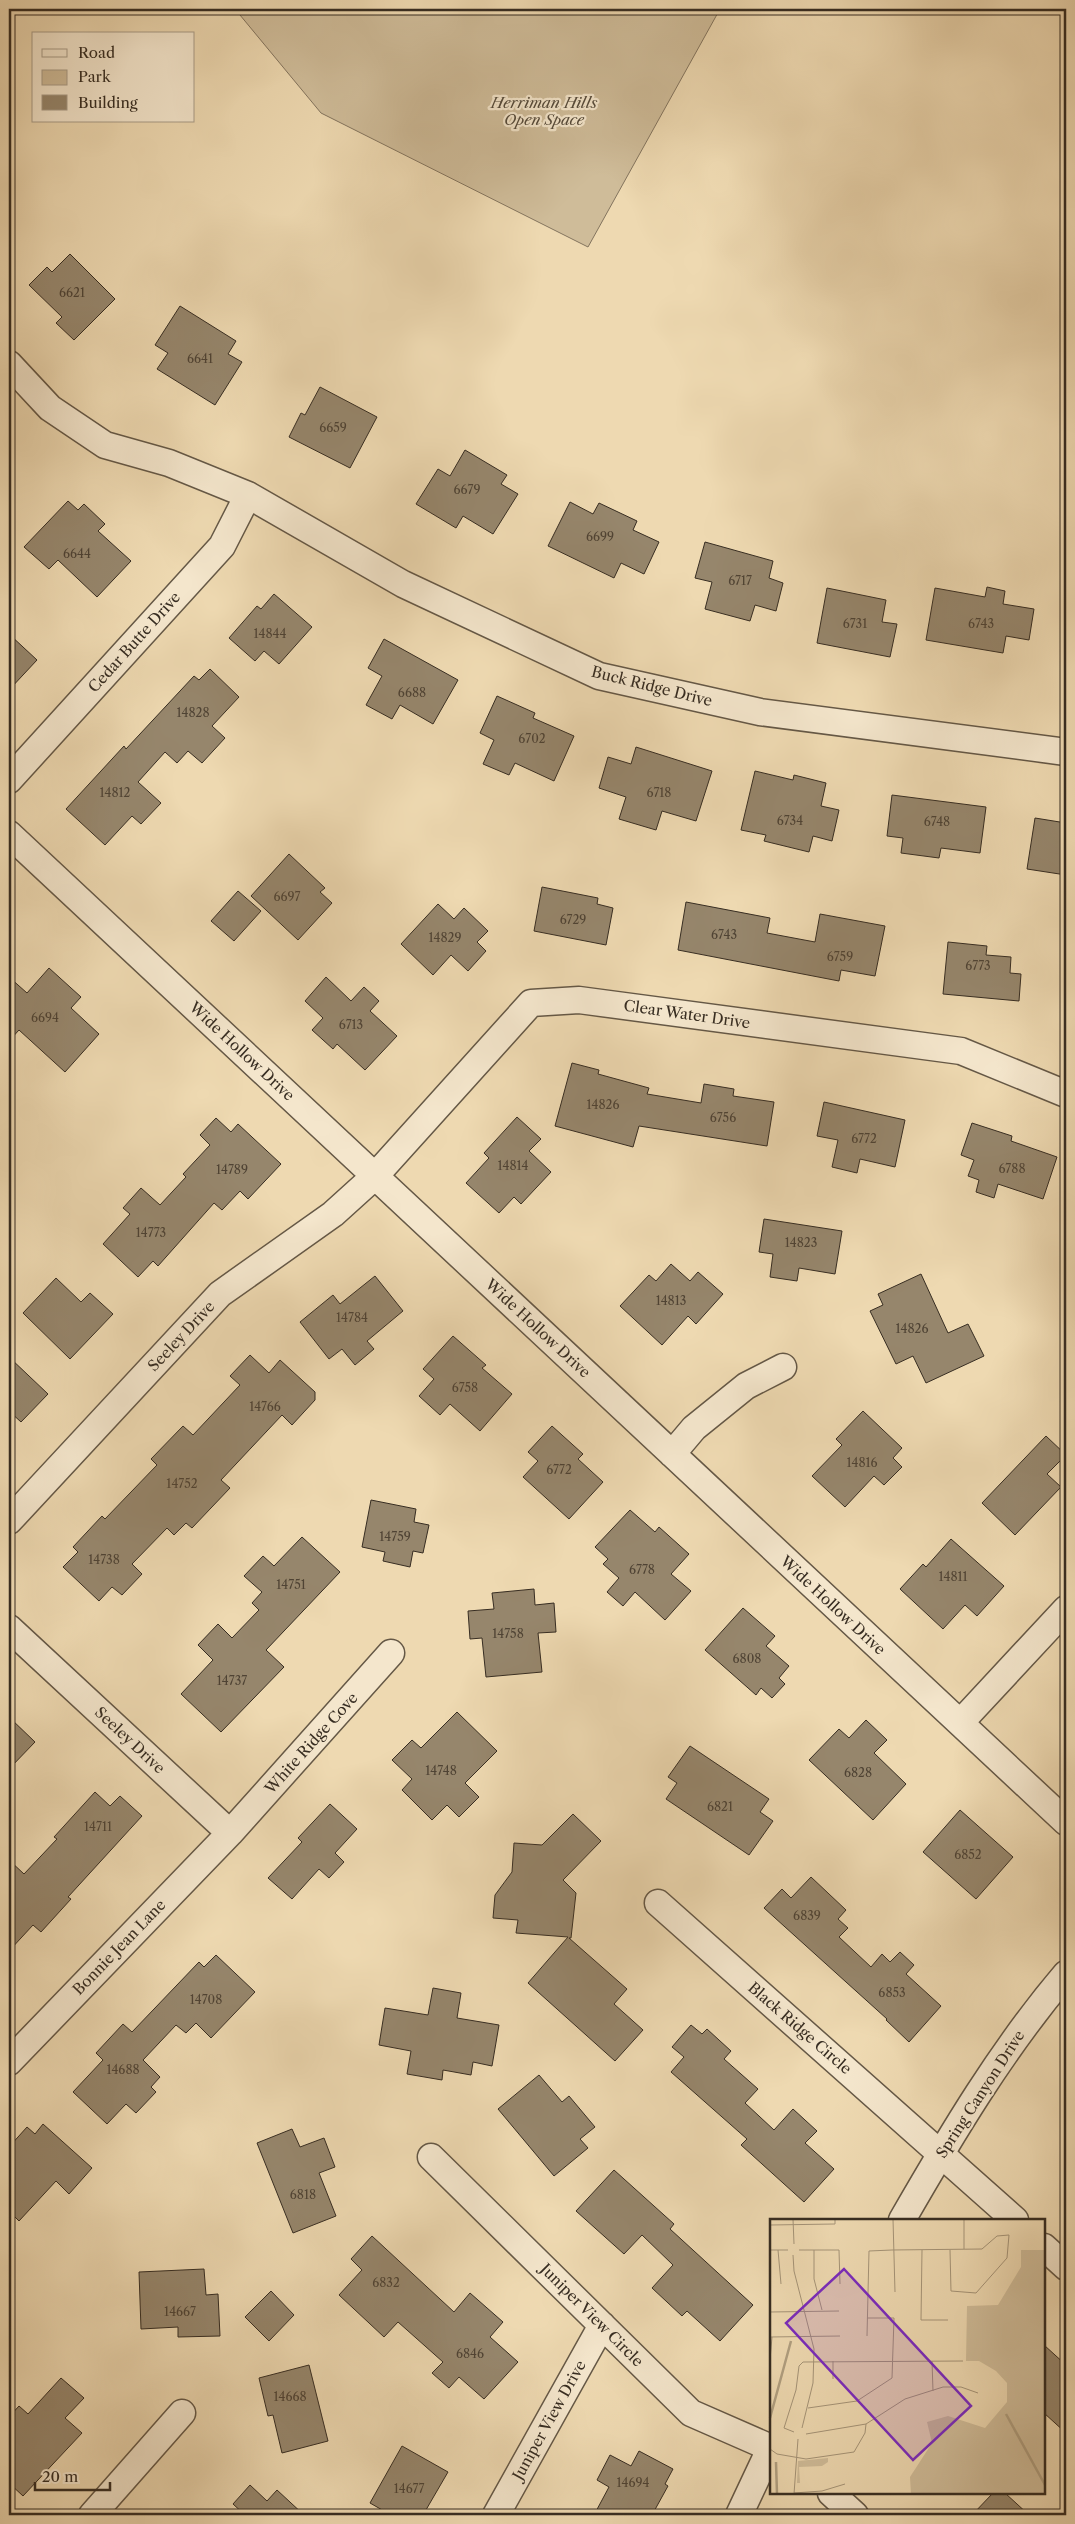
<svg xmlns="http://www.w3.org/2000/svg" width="1075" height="2524" viewBox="0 0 1075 2524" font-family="'Libre Caslon Text',serif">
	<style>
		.green { fill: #cfbc99; stroke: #83745e }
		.building { fill: #96866c; stroke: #372d22 }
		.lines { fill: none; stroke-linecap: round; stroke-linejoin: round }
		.minor-casing { stroke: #655846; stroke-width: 29 }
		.minor { stroke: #f4e6cc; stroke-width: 26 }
		.labels { text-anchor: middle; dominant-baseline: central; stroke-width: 4.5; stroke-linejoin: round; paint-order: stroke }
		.number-label { font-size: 12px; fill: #4f4334 }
		.park-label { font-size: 15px; font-style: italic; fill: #554a3a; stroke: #f4e6cc }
		.street-label { font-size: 15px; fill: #372d22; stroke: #f4e6cc }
		.inset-river { fill: none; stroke: #b09f80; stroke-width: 2.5 }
		.inset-road { fill: none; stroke: #a59478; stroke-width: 1 }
		.view { fill: #7b2cbf; fill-opacity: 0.15; stroke: #7b2cbf; stroke-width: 2.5 }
		.inset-edge { fill: none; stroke: #372d22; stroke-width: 2.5 }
	</style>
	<rect width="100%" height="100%" fill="#eed9b1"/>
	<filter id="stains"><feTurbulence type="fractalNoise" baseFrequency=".004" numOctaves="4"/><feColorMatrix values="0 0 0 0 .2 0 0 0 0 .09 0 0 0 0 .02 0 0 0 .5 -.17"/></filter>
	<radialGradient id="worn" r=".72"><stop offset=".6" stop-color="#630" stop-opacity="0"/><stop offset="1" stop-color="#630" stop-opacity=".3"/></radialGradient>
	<!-- green -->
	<path class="green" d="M235 9H720L588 247 321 113Z"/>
	<!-- building -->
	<path class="building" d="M70 254 115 299 74 340 56 323 62 317 29 285 47 267 52 272Z
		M180 306 236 341 228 354 242 362 215 405 157 369 168 353 155 345Z
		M320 387 377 417 350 468 289 437 301 413 305 415Z
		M465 450 507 475 501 484 518 494 493 534 463 516 456 528 416 504 438 469 450 476Z
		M68 501 78 510 84 504 105 524 98 531 131 561 97 597 58 560 49 569 24 547Z
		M570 502 593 514 599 503 637 521 633 530 659 542 644 574 621 563 614 578 548 546Z
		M705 542 773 561 769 578 783 583 776 611 755 605 750 621 705 609 712 582 695 578Z
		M987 587 1005 591 1003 604 1034 609 1029 640 1006 636 1003 653 926 640 935 588 985 597Z
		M827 588 886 600 882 622 897 624 890 657 817 643Z
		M274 594 312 627 279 664 264 651 255 661 229 638 257 606 261 609Z
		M9 634 37 660 9 690Z
		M384 639 458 680 433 724 400 705 392 719 366 705 382 676 368 668Z
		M210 669 239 697 212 726 225 738 202 763 188 751 177 763 165 752 138 782 161 803 141 824 132 816 105 845 66 809 124 746 126 749 194 676 199 680Z
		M497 696 535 713 533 718 574 736 554 781 515 763 509 775 483 764 494 740 480 733Z
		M636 747 712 771 696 821 662 811 656 830 619 819 626 797 599 788 608 757 631 764Z
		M755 771 793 780 794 775 826 783 821 806 839 810 832 841 813 836 809 852 764 841 766 835 741 830Z
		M892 795 986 807 980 853 941 848 939 858 901 853 903 838 887 836Z
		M1035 818 1066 823V875L1027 869Z
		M289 854 325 888 320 892 332 903 298 940 251 896Z
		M542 887 598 898 597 904 613 908 606 945 534 931Z
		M238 891 261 911 234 941 211 921Z
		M686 902 770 918 767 933 815 942 820 914 885 926 875 976 841 970 839 981 678 950Z
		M438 904 454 919 464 908 488 931 477 942 486 951 468 971 451 955 433 975 401 944Z
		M948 942 987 946 986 955 1011 957 1010 973 1021 974 1019 1001 943 994Z
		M49 968 81 997 71 1008 99 1034 65 1072 19 1030 9 1041V977L27 993Z
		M326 977 351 1001 364 987 379 1001 370 1011 397 1036 365 1070 337 1044 333 1049 312 1030 323 1018 305 1001Z
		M572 1063 599 1070 598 1074 649 1088 647 1094 701 1103 704 1084 734 1089 733 1096 774 1102 767 1146 639 1126 633 1147 555 1126Z
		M824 1102 905 1120 895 1167 860 1159 857 1173 832 1167 838 1140 817 1136Z
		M517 1117 541 1139 529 1151 551 1172 521 1204 514 1197 499 1213 466 1183 489 1158 484 1153Z
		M216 1118 231 1132 238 1124 281 1164 248 1199 240 1191 222 1210 214 1203 158 1266 153 1261 138 1277 103 1244 130 1214 123 1208 141 1188 160 1205 186 1177 183 1174 210 1145 200 1135Z
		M972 1123 1012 1136 1011 1141 1057 1157 1043 1199 998 1184 994 1198 976 1192 979 1180 968 1176 974 1160 961 1155Z
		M764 1219 842 1231 835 1274 799 1268 797 1281 770 1277 773 1254 759 1252Z
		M671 1264 690 1281 698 1272 723 1294 696 1324 688 1316 662 1345 620 1306 649 1275 656 1281Z
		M921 1274 948 1333 968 1324 984 1356 926 1383 913 1356 896 1364 870 1311 883 1305 878 1294Z
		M375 1276 403 1311 367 1341 374 1349 355 1365 342 1349 329 1359 300 1322 333 1295 340 1304Z
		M56 1278 81 1302 90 1293 113 1314 70 1359 23 1313Z
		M453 1336 486 1365 482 1368 512 1394 480 1431 450 1404 440 1415 419 1396 434 1379 423 1369Z
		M250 1355 269 1373 280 1360 315 1392V1400L292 1425 282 1415 221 1480 230 1488 192 1528 186 1523 174 1535 167 1528 132 1564 142 1574 122 1595 112 1587 99 1601 63 1567 78 1552 73 1547 102 1516 105 1519 157 1465 151 1459 183 1426 193 1435 240 1385 230 1376Z
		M9 1357 48 1394 21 1422 9 1411Z
		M863 1411 902 1448 893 1458 902 1467 884 1485 874 1476 845 1507 812 1476 842 1445 836 1439Z
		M552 1426 583 1454 578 1459 603 1482 569 1519 523 1477 538 1461 528 1452Z
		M1046 1436 1066 1455 1047 1474 1061 1487 1015 1535 982 1503Z
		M371 1500 416 1509 414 1522 429 1525 423 1553 413 1551 410 1567 383 1561 385 1552 362 1547Z
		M630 1510 655 1532 659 1527 689 1554 671 1574 691 1591 665 1620 635 1592 623 1606 607 1592 619 1578 603 1564 608 1559 595 1547Z
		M302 1537 340 1572 266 1650 284 1667 221 1732 181 1694 213 1660 198 1645 218 1624 232 1638 259 1610 252 1603 262 1592 244 1576 263 1556 274 1566Z
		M951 1539 1004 1586 977 1616 965 1605 943 1629 900 1589 923 1564 926 1567Z
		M534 1589 535 1605 554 1603 556 1632 538 1633 542 1672 486 1677 482 1638 470 1639 468 1611 494 1609 492 1593Z
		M743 1608 775 1636 766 1646 789 1666 779 1678 785 1684 772 1698 761 1688 756 1695 705 1650Z
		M457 1712 497 1751 465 1783 479 1797 459 1817 447 1805 432 1820 402 1790 412 1779 392 1760 412 1740 421 1748Z
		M9 1717 35 1742 9 1769Z
		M866 1720 887 1740 874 1753 906 1784 873 1820 809 1760 839 1729 849 1738Z
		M690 1746 769 1799 760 1812 773 1821 749 1855 666 1799 677 1783 668 1777Z
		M95 1792 110 1806 120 1796 142 1816 68 1897 71 1899 41 1932 33 1925 9 1951V1860L24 1874 57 1839 54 1837Z
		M330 1804 357 1829 335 1853 344 1862 329 1878 319 1869 292 1899 268 1878 302 1842 298 1838Z
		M960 1810 1013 1857 976 1899 923 1852Z
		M573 1814 601 1841 563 1880 576 1893 571 1938H569L627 1989 614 2004 643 2030 615 2061 528 1983 568 1937 516 1933 518 1920 493 1918 495 1895 512 1872 514 1843 542 1845Z
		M811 1877 846 1910 838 1919 848 1928 839 1937 871 1967 882 1954 890 1962 900 1952 914 1965 906 1974 941 2006 909 2042 886 2020 887 2019 764 1908 782 1889 791 1898Z
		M216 1955 255 1992 211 2038 196 2023 186 2033 176 2025 143 2060 160 2077 151 2087 156 2092 136 2113 126 2104 107 2124 73 2092 103 2060 96 2053 123 2024 132 2032 199 1962 204 1967Z
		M433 1988 461 1993 457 2018 499 2025 492 2066 473 2062 471 2075 443 2070 442 2080 407 2074 411 2051 379 2045 385 2008 428 2015Z
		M691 2025 702 2034 707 2029 731 2051 724 2059 758 2089 745 2103 774 2130 793 2109 817 2131 805 2143 834 2169 804 2202 741 2145 747 2139 671 2072 684 2057 672 2047Z
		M539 2075 562 2102 569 2096 595 2127 580 2139 588 2148 554 2176 498 2109Z
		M43 2124 92 2168 69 2194 56 2181 19 2221 9 2211V2147L27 2127 35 2134Z
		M292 2129 300 2147 324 2138 335 2167 319 2173 336 2216 293 2233 257 2143Z
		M614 2170 674 2224 670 2229 753 2305 720 2341 687 2311 682 2316 652 2288 673 2265 642 2235 624 2254 576 2211Z
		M372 2236 454 2312 470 2293 503 2322 490 2337 518 2362 484 2399 459 2377 449 2388 432 2373 443 2362 398 2322 384 2337 339 2295 362 2270 351 2259Z
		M204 2269 206 2295 218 2294 220 2336 178 2337V2327L141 2329 139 2272Z
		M271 2291 294 2315 269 2341 245 2317Z
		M1044 2345 1066 2365V2433L1044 2413Z
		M309 2365 328 2441 282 2453 273 2415 268 2416 259 2378Z
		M61 2378 84 2398 65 2418 82 2433 23 2496 9 2483V2417L19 2406 28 2414Z
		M402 2446 448 2472 423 2515H391L370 2503Z
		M639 2451 673 2469 665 2484 668 2486 652 2515H594L609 2487 597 2480 610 2455 631 2466Z
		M250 2485 267 2501 277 2490 304 2515H245L233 2504Z
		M993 2493H1005L1029 2515H972Z"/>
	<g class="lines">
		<!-- minor casing -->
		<g class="minor-casing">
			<path id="minor" d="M9 364 50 408 105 445 169 463 248 495 403 584 599 676 760 712 1066 752
				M9 780 222 546 248 495
				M9 834 1066 1822
				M672 1454 694 1428 746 1386 783 1367
				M9 1521 220 1294 333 1214 375 1176 531 1003 579 1000 961 1051 1066 1094
				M9 1628 230 1833
				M960 1723 1066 1609
				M658 1903 1015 2220
				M9 2062 230 1833 391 1653
				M431 2157 691 2413 771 2448
				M902 2220C951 2135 1002 2049 1066 1974
				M1044 2247 1066 2267
				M831 2493 855 2515
				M92 2515 182 2413
				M496 2515 602 2325
				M739 2515 771 2447"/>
		</g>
		<!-- minor -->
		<use href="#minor" class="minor"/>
	</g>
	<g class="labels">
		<!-- number labels -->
		<g class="number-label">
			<text x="72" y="292">6621</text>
			<text x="200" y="358">6641</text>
			<text x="333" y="427">6659</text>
			<text x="467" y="489">6679</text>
			<text x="600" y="536">6699</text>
			<text x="77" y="553">6644</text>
			<text x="740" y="580">6717</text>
			<text x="855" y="623">6731</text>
			<text x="981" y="623">6743</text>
			<text x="270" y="633">14844</text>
			<text x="412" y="692">6688</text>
			<text x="193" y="712">14828</text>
			<text x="532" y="738">6702</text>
			<text x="115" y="792">14812</text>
			<text x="659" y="792">6718</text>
			<text x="790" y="820">6734</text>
			<text x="937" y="821">6748</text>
			<text x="287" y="896">6697</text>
			<text x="573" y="919">6729</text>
			<text x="724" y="934">6743</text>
			<text x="445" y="937">14829</text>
			<text x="840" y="956">6759</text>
			<text x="978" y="965">6773</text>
			<text x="45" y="1017">6694</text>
			<text x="351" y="1024">6713</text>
			<text x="603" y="1104">14826</text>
			<text x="723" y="1117">6756</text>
			<text x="864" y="1138">6772</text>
			<text x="513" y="1165">14814</text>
			<text x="1012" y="1168">6788</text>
			<text x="232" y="1169">14789</text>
			<text x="151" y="1232">14773</text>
			<text x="801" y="1242">14823</text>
			<text x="671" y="1300">14813</text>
			<text x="352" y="1317">14784</text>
			<text x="912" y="1328">14826</text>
			<text x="465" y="1387">6758</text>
			<text x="265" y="1406">14766</text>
			<text x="862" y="1462">14816</text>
			<text x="559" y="1469">6772</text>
			<text x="182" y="1483">14752</text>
			<text x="395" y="1536">14759</text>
			<text x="104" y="1559">14738</text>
			<text x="642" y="1569">6778</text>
			<text x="953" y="1576">14811</text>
			<text x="291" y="1584">14751</text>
			<text x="508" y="1633">14758</text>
			<text x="747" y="1658">6808</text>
			<text x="232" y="1680">14737</text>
			<text x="441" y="1770">14748</text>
			<text x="858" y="1772">6828</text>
			<text x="720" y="1806">6821</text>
			<text x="98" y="1826">14711</text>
			<text x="968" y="1854">6852</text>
			<text x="807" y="1915">6839</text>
			<text x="892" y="1992">6853</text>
			<text x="206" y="1999">14708</text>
			<text x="123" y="2069">14688</text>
			<text x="303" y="2194">6818</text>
			<text x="386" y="2282">6832</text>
			<text x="180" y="2311">14667</text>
			<text x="470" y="2353">6846</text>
			<text x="290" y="2396">14668</text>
			<text x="633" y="2482">14694</text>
			<text x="409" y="2488">14677</text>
		</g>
		<!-- park labels -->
		<g class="park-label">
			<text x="544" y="102">Herriman Hills<tspan x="544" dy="17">Open Space</tspan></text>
		</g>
		<!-- street labels -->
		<g class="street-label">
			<text transform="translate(134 642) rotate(-48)">Cedar Butte Drive</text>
			<text transform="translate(652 686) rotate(14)">Buck Ridge Drive</text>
			<text transform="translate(687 1014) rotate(8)">Clear Water Drive</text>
			<text transform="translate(242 1051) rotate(43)">Wide Hollow Drive</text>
			<text transform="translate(538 1328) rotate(43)">Wide Hollow Drive</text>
			<text transform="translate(181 1336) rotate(-47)">Seeley Drive</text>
			<text transform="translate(833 1605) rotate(43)">Wide Hollow Drive</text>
			<text transform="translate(130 1740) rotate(43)">Seeley Drive</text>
			<text transform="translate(311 1743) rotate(-48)">White Ridge Cove</text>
			<text transform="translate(119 1947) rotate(-46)">Bonnie Jean Lane</text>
			<text transform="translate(800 2028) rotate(41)">Black Ridge Circle</text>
			<text transform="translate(980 2094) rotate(-57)">Spring Canyon Drive</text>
			<text transform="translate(592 2315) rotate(45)">Juniper View Circle</text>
			<text transform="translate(549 2420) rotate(-61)">Juniper View Drive</text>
		</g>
	</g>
	<!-- overview -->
	<g transform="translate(770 2219)">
		<rect width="275" height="275" fill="#eed9b1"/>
		<path d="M251 31H275V275H141L140 258 162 224 157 203 178 197 215 209 237 183V164L226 152 209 142H196L197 87 228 86 251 48ZM58 239V243L52 247 29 248 30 264H27L28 242Z" fill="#cfbc99"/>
		<path class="inset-river" d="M236 195 275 266M0 199 21 122M6 243 7 275"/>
		<path class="inset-road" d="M23 0 24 25M123 0 125 73M194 0V30M0 6 65 5V0M0 31H18M8 31 11 65M29 31H69L70 65M44 31V60L52 91M152 31 151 101H178M23 36 24 52 44 130 43 164 32 209M0 93 69 92M97 117 99 32 122 31 212 30 227 17 239 16 237 39 206 74 181 72 180 31M0 118 70 117M0 141 2 118M162 142 163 172M63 160V142M38 189 87 182 122 159 124 99H97M24 213 14 209 26 171 29 147 33 143 193 142M36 215 96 205 135 180 173 168H191L208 174M0 230 7 235 36 240 84 233 95 214 96 205M24 274 52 272 75 265M24 275 28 220"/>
		<path class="view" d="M74 50 201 187 143 241 16 104Z"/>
		<rect width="275" height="275" class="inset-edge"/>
	</g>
	<!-- margin -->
	<rect width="1075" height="2524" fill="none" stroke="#eed9b1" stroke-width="30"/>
	<rect x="10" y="10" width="1055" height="2504" fill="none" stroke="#372d22" stroke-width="2.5"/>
	<rect x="15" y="15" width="1045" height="2494" fill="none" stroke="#372d22"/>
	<!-- legend -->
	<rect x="32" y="32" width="162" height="90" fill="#f4e6cc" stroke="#a89c88"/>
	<rect x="42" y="49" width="25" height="8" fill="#f4e6cc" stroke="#a89c88"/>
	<text x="78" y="58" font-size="15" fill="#372d22">Road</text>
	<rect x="42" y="70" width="25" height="15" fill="#cfbc99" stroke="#a89c88"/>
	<text x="78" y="82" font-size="15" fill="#372d22">Park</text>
	<rect x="42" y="95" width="25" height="15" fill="#96866c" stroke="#a89c88"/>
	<text x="78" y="108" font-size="15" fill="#372d22">Building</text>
	<!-- scale -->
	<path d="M35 2482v8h75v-8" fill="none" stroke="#372d22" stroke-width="2.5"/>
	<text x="42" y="2482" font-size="15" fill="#372d22" stroke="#f4e6cc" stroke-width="4" paint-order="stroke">20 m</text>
	<rect width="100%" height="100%" filter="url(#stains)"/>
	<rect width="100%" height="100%" fill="url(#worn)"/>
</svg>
